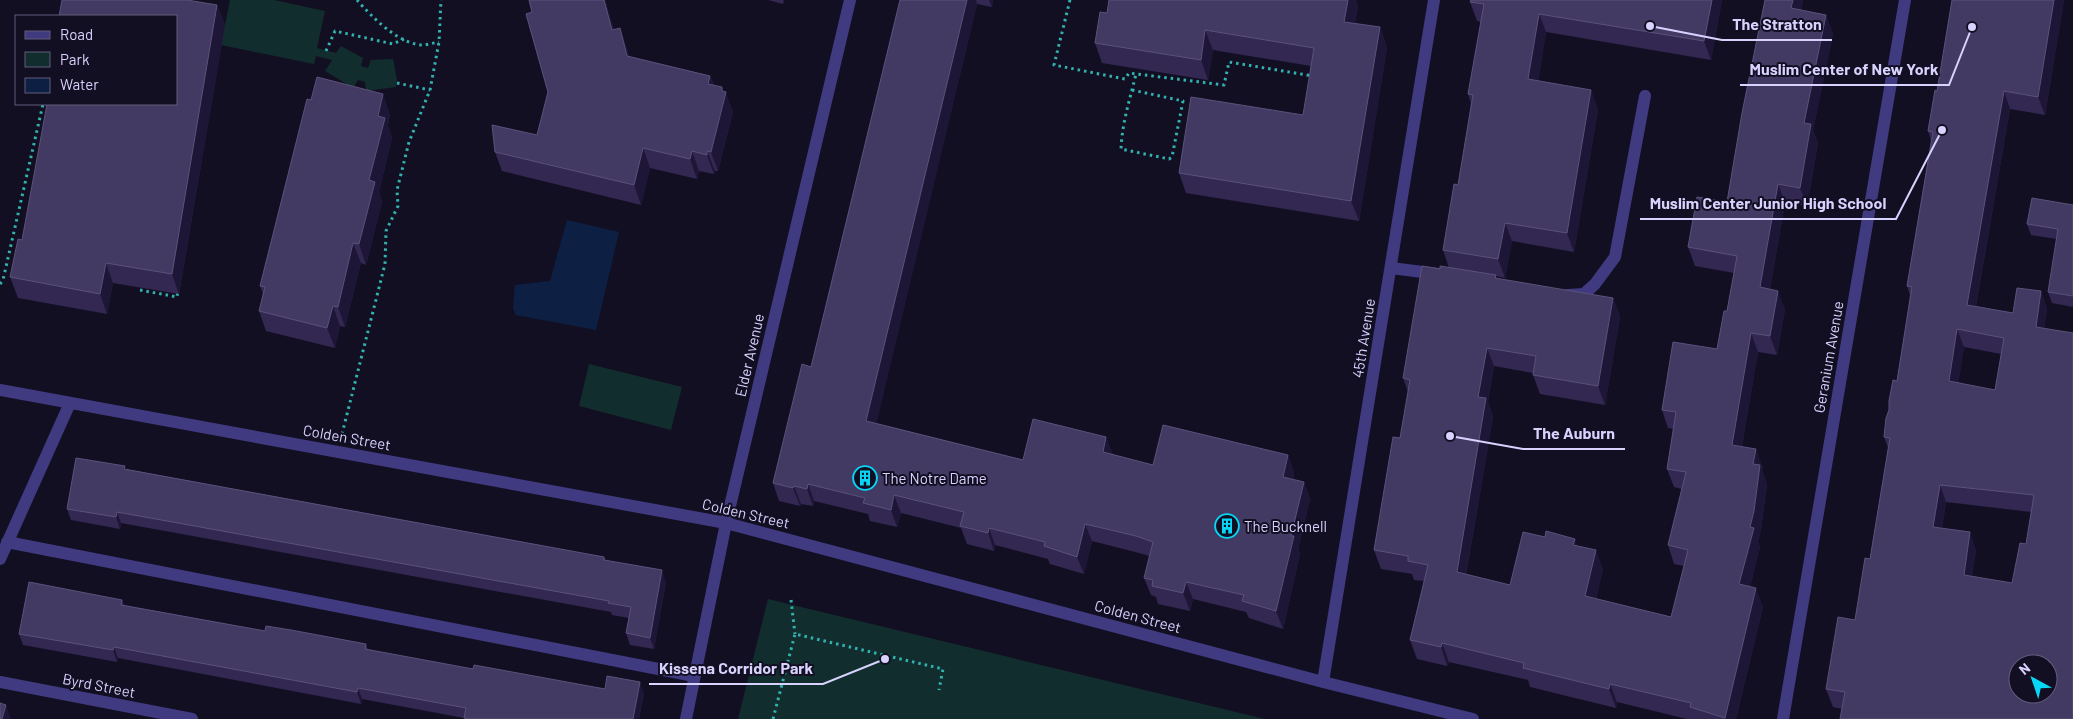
<svg xmlns="http://www.w3.org/2000/svg" width="2073" height="719" viewBox="0 0 2073 719" font-family="Barlow,sans-serif">
	<style>
		.green { fill: #122d2d }
		.water { fill: #0d2044 }
		.lines { fill: none; stroke-linecap: round; stroke-linejoin: round }
		.path { stroke: #32b2ae; stroke-width: 3; stroke-dasharray: 2.5 4; stroke-linecap: butt }
		.service { stroke: #403b81; stroke-width: 12 }
		.minor { stroke: #403b81; stroke-width: 12 }
		.wall { fill: #322851; fill-rule: evenodd }
		.shaded-wall { fill: #1e1637 }
		.building { fill: #433a64; stroke: #5b527c; fill-rule: evenodd }
		.labels { text-anchor: middle; dominant-baseline: central; stroke-width: 4; stroke-linejoin: round; paint-order: stroke }
		.street-label { font-size: 15px; fill: #d8d2fe; stroke: #130f23 }
		.poi-label { font-size: 15px; fill: #d8d2fe; stroke: #130f23; text-anchor: start }
		.leader { fill: none; stroke: #d8d2fe; stroke-width: 2 }
		.callout-dot { fill: #d8d2fe; stroke: #130f23; stroke-width: 2 }
		.callout-label { font-size: 16px; text-anchor: middle; font-weight: bold; fill: #d8d2fe; stroke: #130f23; stroke-width: 4; stroke-linejoin: round; paint-order: stroke }
	</style>
	<rect width="100%" height="100%" fill="#130f23"/>
	<!-- green -->
	<path class="green" d="M230 0H274L325 11 317 48 336 53 341 46 363 58 361 66 368 68 371 60 393 59 397 80 396 87 366 91 365 82 358 80 353 88 325 71 332 60 316 56 314 64 221 45Z
		M589 364 682 387 671 430 579 406Z
		M768 599 1265 719H738Z"/>
	<!-- water -->
	<path class="water" d="M567 220 619 232 596 330 516 315 513 308 515 285 550 281Z"/>
	<g class="lines">
		<!-- path -->
		<path class="path" d="M357 0C372 17 399 45 424 45 429 44 434 43 439 42
			M1070 0 1054 65 1125 79 1129 73 1224 85 1229 62 1313 76
			M326 51 335 31 393 44 404 39
			M397 83 430 90
			M1132 90 1183 101 1172 157 1169 159 1121 149C1122 123 1130 99 1136 74
			M0 284 3 280 43 104
			M140 290 177 297 178 290
			M342 434 385 264 386 231 398 206 397 190 409 142 430 90 439 42 441 0
			M791 600 795 634
			M773 719 795 634 943 669 939 690"/>
		<!-- service -->
		<path class="service" d="M1391 268 1438 274
			M1568 295 1584 294 1595 284 1615 257 1645 96
			M7 542 694 676"/>
		<!-- minor -->
		<path class="minor" d="M0 390 726 523 1323 682 1473 719
			M0 559 70 403
			M0 682 192 719
			M1323 682 1434 0
			M686 719 726 523 850 0
			M1783 719 1905 0"/>
	</g>
	<!-- wall -->
	<path class="wall" d="M529 0H605L614 30 627 48 629 57 710 76 714 85 724 92 733 112 718 171H715L714 174 699 171 697 179 650 168 641 205 502 171 495 152 537 135 548 92 532 12Z
		M768 0H784L783 4Z
		M900 0H993L992 7 977 4 876 423 1023 460 1106 437 1113 455 1153 465 1288 455 1294 473 1293 479 1304 482 1310 499 1298 549 1300 554 1283 629 1249 618 1246 612 1193 599 1190 611 1158 604 1156 597 1151 595 1144 578 1149 556 1143 554 1092 541 1084 574 1050 564 1048 559 995 545 994 551 967 544 961 528 901 513 897 527 870 521 868 514 814 501 813 506 801 504 800 506 779 501 773 483 811 367Z
		M1722 0 1711 60 1546 32 1538 81 1598 109 1574 252 1512 241 1505 278 1496 276 1497 279 1613 298 1620 317 1605 405 1540 394 1533 375V373L1494 366 1488 401 1493 417 1466 575 1510 585 1578 546 1603 569 1596 599 1671 617 1684 566 1674 564 1668 545 1682 489 1674 487 1667 469 1674 429 1668 428 1662 410 1717 349 1727 311 1734 273 1695 266 1688 247 1727 202 1765 0H1803L1801 10 1826 15 1833 34 1813 130 1818 143 1807 206 1785 203 1770 289 1785 309 1777 355 1758 352 1742 446 1763 467 1762 470 1767 484 1761 530 1758 541 1760 547 1750 587 1763 607 1736 719H1687L1617 702 1616 708 1530 687 1528 680 1449 662 1447 666 1417 659 1410 640 1424 581 1414 580 1412 574 1381 569 1374 550 1400 438 1408 392 1403 378 1440 269 1449 268 1443 250 1458 185 1471 103 1468 94 1481 22 1477 21 1470 2Z
		M2064 0 2045 115 2010 109 1976 306 2013 313 2041 291 2047 309 2044 329 2073 719 1842 709 1833 707 1826 689 1855 620 1870 559 1888 448 1884 437 1889 410 1897 381 1910 295 1907 286 1931 141 1928 131 1937 91ZM1964 347 2001 354 1995 390 1958 383ZM1946 502 2031 512 2026 544 2012 583 1972 576 1976 550 1942 528Z
		M217 5 225 25 179 294 113 283 107 314 18 298 10 277 22 240Z
		M1358 5 1355 23 1380 27 1387 48 1359 221 1186 193 1179 173 1303 115 1311 66 1213 50 1208 80 1102 63 1095 43 1107 13Z
		M390 114 388 125 392 138 379 192 382 202 366 265 361 263 345 327 340 326 335 348 266 331 259 311 263 294 260 286Z
		M2073 205V307L2052 303 2048 292 2057 239 2031 235 2027 224Z
		M126 469 604 557 606 561 666 582 654 649 630 645 626 633 629 618 612 615 611 612 121 523 120 529 71 520 67 509Z
		M122 600 124 605 265 631 366 644 368 650 473 669 605 689 644 693 639 719H465L464 718 362 699 361 704 118 658 117 662 23 645 19 634Z"/>
	<!-- shaded-wall -->
	<path class="shaded-wall" d="M604 0H605L620 50 612 30Z
		M967 0H976L977 4 873 438 866 421Z
		M989 0H993L992 7Z
		M1348 0H1356L1358 5 1352 42 1344 22Z
		M1712 0H1722L1711 60 1704 41Z
		M1793 0H1803L1798 27 1791 8Z
		M2054 0H2064L2045 115 2038 97Z
		M217 5 225 25 179 294 172 274Z
		M1539 14 1546 32 1535 98 1528 79Z
		M1826 15 1833 34 1813 130 1818 143 1807 206 1800 188 1804 123Z
		M1380 27 1387 48 1359 221 1351 201Z
		M620 28 627 48 634 76 627 56Z
		M1205 30 1213 50 1208 80 1201 60Z
		M710 76 717 95 708 84Z
		M722 87 725 95 726 92 733 112 718 171 711 152Z
		M1591 90 1598 109 1574 252 1567 233Z
		M2004 91 2010 109 1973 322 1967 305Z
		M383 94 390 114 388 125 392 138 379 192 382 202 366 265 359 244 369 180 378 116Z
		M643 148 650 168 641 205 634 185Z
		M692 151 699 171 697 179 690 159Z
		M707 151 715 171 714 174 707 155Z
		M1778 184 1785 203 1767 306 1760 287Z
		M1505 223 1512 241 1505 278 1498 259Z
		M353 243 361 263 345 327 338 307Z
		M106 263 113 283 107 314 100 294Z
		M1778 291 1785 309 1777 355 1770 336Z
		M2041 291 2047 309 2042 345 2036 327Z
		M1613 298 1620 317 1605 405 1598 386Z
		M333 306 340 326 335 348 327 328Z
		M1957 329 1964 347 1956 399 1949 381Z
		M1751 333 1758 352 1739 464 1732 445Z
		M1487 348 1494 366 1488 401 1493 417 1463 591 1457 572 1478 397Z
		M1106 437 1113 455 1103 452Z
		M1756 449 1763 467 1762 470 1767 484 1761 530 1758 541 1760 547 1746 603 1739 584 1750 527 1753 464Z
		M1288 455 1294 473 1289 495 1283 477Z
		M1304 482 1310 499 1298 549 1300 554 1283 629 1276 611 1291 536Z
		M808 484 814 501 813 506 807 489Z
		M1940 485 1946 502 1939 545 1933 527Z
		M794 486 801 504 800 506 793 488Z
		M894 495 901 513 897 527 891 510Z
		M117 512 121 523 120 529 116 517Z
		M1085 524 1092 541 1084 574 1077 557Z
		M989 528 995 545 994 551 988 533Z
		M1970 532 1976 550 1970 593 1964 575Z
		M1575 539 1582 557 1573 545Z
		M1596 550 1603 569 1592 615 1585 596Z
		M662 570 666 582 654 649 650 638Z
		M1186 582 1193 599 1190 611 1183 593Z
		M1756 588 1763 607 1736 719H1726L1725 718Z
		M1442 643 1449 662 1447 666 1441 647Z
		M114 647 118 658 117 662 113 650Z
		M640 682 644 693 639 719H633Z
		M1610 684 1617 702 1616 708 1609 689Z
		M358 688 362 699 361 704 357 692Z
		M6 705 11 719H2Z"/>
	<!-- building -->
	<path class="building" d="M62 0H187L217 5 172 274 106 263 100 294 10 277 18 239 22 240 47 104H176V16H59Z
		M529 0H604L612 30 620 28 627 56 710 76 708 84 722 87V91L726 92 711 152 707 151V155L692 151 690 159 643 148 634 185 495 152 492 125 537 135 548 92 526 14 532 12Z
		M900 0H967L866 421 1023 460 1033 419 1106 437 1103 452 1153 465 1163 425 1288 455 1283 477 1304 482 1291 536H1294L1276 611 1242 601 1244 595 1186 582 1183 593 1152 586 1153 580 1144 578 1153 542 1136 536 1085 524 1077 557 1044 546 1045 542 989 528 988 533 960 526 964 512 894 495 891 510 863 503 865 498 808 484 807 489 794 486 793 488 773 483 802 364 811 367Z
		M1109 0H1348L1344 22 1380 27 1351 201 1179 173 1191 97 1303 115 1314 48 1205 30 1201 60 1095 43 1100 12 1107 13Z
		M1471 0H1712L1704 41 1539 14 1528 79 1591 90 1567 233 1505 223 1498 259 1443 250 1454 184 1458 185 1473 95 1468 94 1484 4 1470 2Z
		M1765 0H1793L1791 8 1826 15 1804 123 1811 124 1800 188 1778 184 1760 287 1778 291 1770 336 1751 333 1732 445 1756 449 1753 464 1760 465 1754 511 1750 527 1754 528 1739 584 1756 588 1725 718 1690 707 1691 703 1610 684 1609 689 1523 668 1524 663 1442 643 1441 647 1410 640 1428 565 1408 561V556L1374 550 1393 437 1400 438 1410 380 1403 378 1422 266 1440 269V266L1496 275 1495 278 1613 298 1598 386 1533 375 1536 356 1487 348 1478 397 1486 398 1457 572 1510 585 1523 532 1545 537 1546 531 1575 539 1573 545 1596 550 1585 596 1671 617 1688 550 1668 545 1686 472 1667 469 1676 412 1662 410 1673 342 1717 349 1724 311H1727L1737 256 1688 247 1697 197 1727 202 1742 113Z
		M1952 0H2054L2038 97 2004 91 1967 305 2013 313 2017 288 2041 291 2036 327 2073 333V719H1840L1845 692 1826 689 1838 617 1855 620 1865 558 1870 559 1890 438 1884 437 1886 418 1889 410V401L1893 380 1897 381 1912 287 1907 286 1933 132 1928 131 1935 90 1937 91ZM1957 329 2004 338 1995 390 1949 381ZM1940 485 2034 495 2026 544 2020 543 2012 583 1964 575 1970 532 1933 527ZM2018 664H2048V694H2018Z
		M317 77 383 94 378 116 385 118 369 180 375 182 359 244 353 243 338 307 333 306 327 328 259 311 265 287 260 286 307 99 311 100Z
		M2032 198 2073 205V296L2048 292 2058 229 2027 224Z
		M76 458 125 466 124 469 604 557V560L662 570 650 638 626 633 631 607 608 603 609 601 117 512 116 517 67 509Z
		M29 582 122 600 121 605 265 631 266 626 291 630 366 644 365 649 473 669 474 665 605 689 607 676 640 682 633 719H470L464 718 466 708 358 688 357 692 114 647 113 650 19 634Z
		M0 703 6 705 2 719H0Z"/>
	<!-- icons -->
	<defs>
		<g id="building-ring" transform="scale(1.25)"><circle r="9.5" fill="#130f23" stroke="#06d7f6" stroke-width="1.5"/><path d="M-4-6H4V6H1V3H-1V6H-4ZM-2.5-4.3h1.7v1.8h-1.7ZM.8-4.3h1.7v1.8H.8ZM-2.5-1h1.7V.8h-1.7ZM.8-1h1.7V.8H.8Z" fill="#06d7f6"/></g>
	</defs>
	<g fill-rule="evenodd">
		<use href="#building-ring" x="865" y="478"/>
		<use href="#building-ring" x="1227" y="526"/>
	</g>
	<g class="labels">
		<!-- street labels -->
		<g class="street-label">
			<text transform="translate(1363 338) rotate(-81)">45th Avenue</text>
			<text transform="translate(749 355) rotate(-77)">Elder Avenue</text>
			<text transform="translate(1828 357) rotate(-80)">Geranium Avenue</text>
			<text transform="translate(347 437) rotate(10)">Colden Street</text>
			<text transform="translate(746 513) rotate(13)">Colden Street</text>
			<text transform="translate(1138 616) rotate(15)">Colden Street</text>
			<text transform="translate(99 685) rotate(11)">Byrd Street</text>
		</g>
		<!-- poi labels -->
		<g class="poi-label">
			<text x="882" y="478">The Notre Dame</text>
			<text x="1244" y="526">The Bucknell</text>
		</g>
	</g>
	<!-- callouts -->
	<path class="leader" d="M1650 26L1722 40H1832M1972 27L1949 85H1740M1942 130L1896 219H1640M1450 436L1523 449H1625M885 659L823 684H649"/>
	<g class="callout-dot">
		<circle cx="1650" cy="26" r="5"/>
		<circle cx="1972" cy="27" r="5"/>
		<circle cx="1942" cy="130" r="5"/>
		<circle cx="1450" cy="436" r="5"/>
		<circle cx="885" cy="659" r="5"/>
	</g>
	<g class="callout-label">
		<text x="1777" y="30">The Stratton</text>
		<text x="1844" y="75">Muslim Center of New York</text>
		<text x="1768" y="209">Muslim Center Junior High School</text>
		<text x="1574" y="439">The Auburn</text>
		<text x="736" y="674">Kissena Corridor Park</text>
	</g>
	<!-- legend -->
	<rect x="15" y="15" width="162" height="90" fill="#130f23" stroke="#625d7b"/>
	<rect x="25" y="31" width="25" height="8" fill="#403b81" stroke="#625d7b"/>
	<text x="60" y="40" font-size="15" fill="#d8d2fe">Road</text>
	<rect x="25" y="52" width="25" height="15" fill="#122d2d" stroke="#625d7b"/>
	<text x="60" y="65" font-size="15" fill="#d8d2fe">Park</text>
	<rect x="25" y="78" width="25" height="15" fill="#0d2044" stroke="#625d7b"/>
	<text x="60" y="90" font-size="15" fill="#d8d2fe">Water</text>
	<!-- north arrow -->
	<g transform="translate(2033 679) rotate(320)"><circle r="24" fill="#130f23" stroke="#625d7b"/>
	<path d="M0-4L9 19L0 12L-9 19Z" fill="#06d7f6"/>
	<text y="-8" font-size="14" font-weight="bold" text-anchor="middle" fill="#d8d2fe">N</text>
	</g>
</svg>
